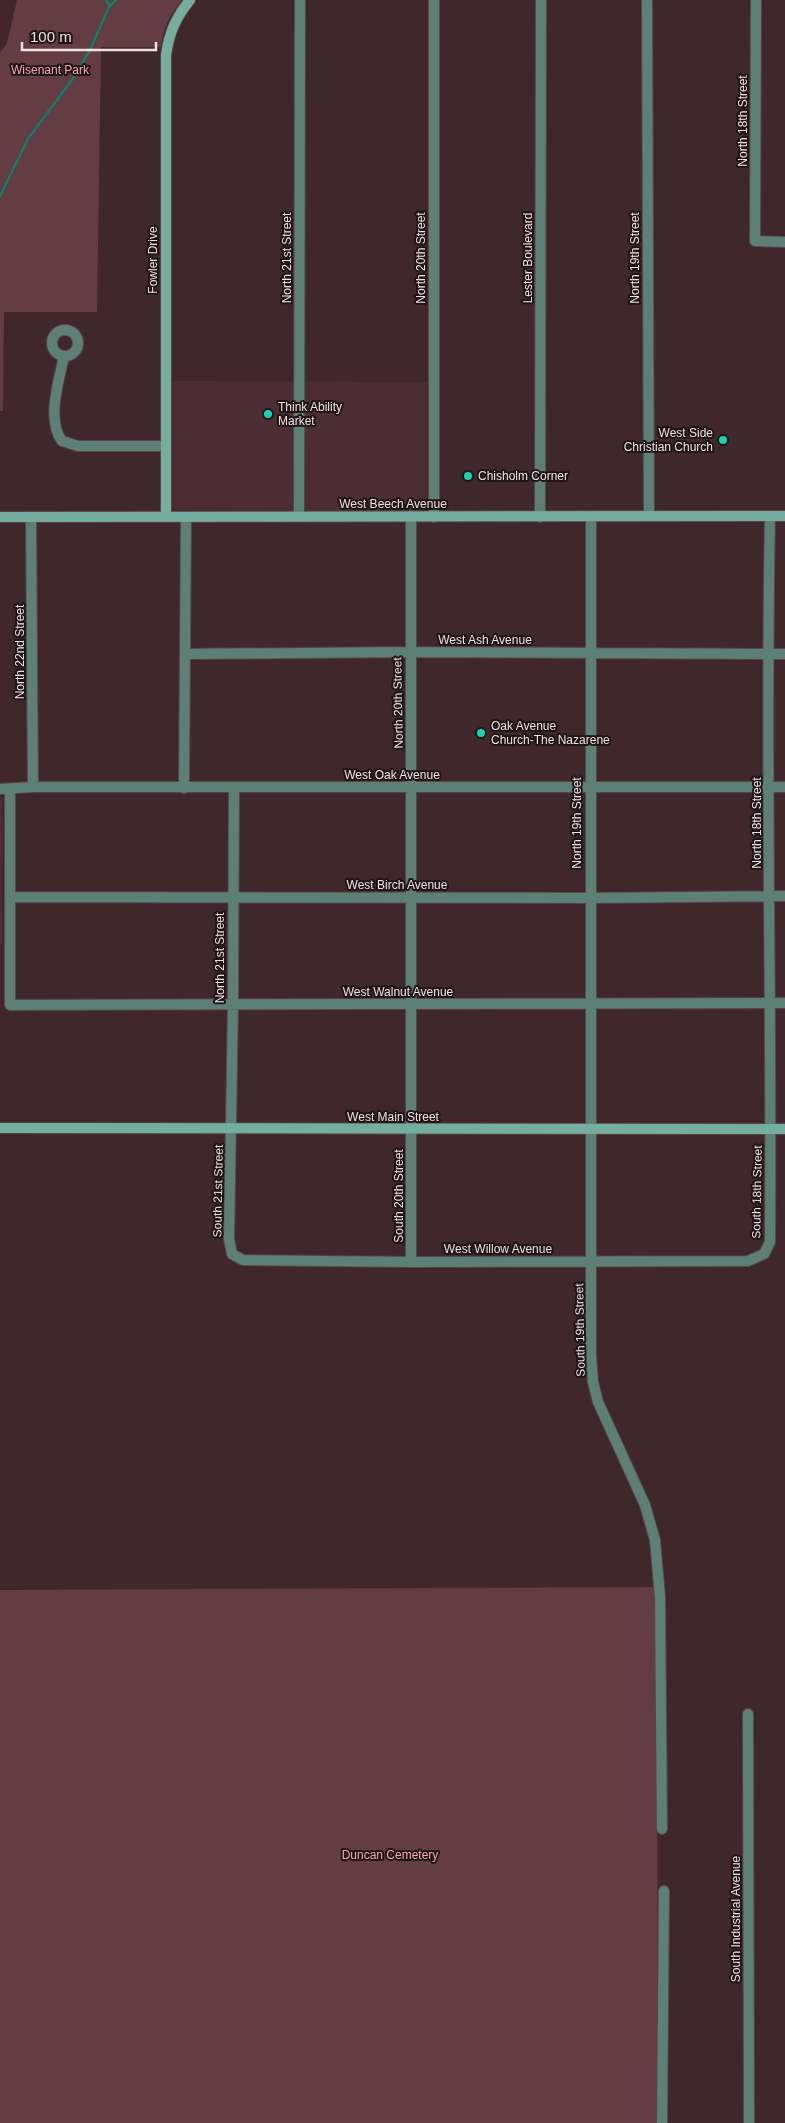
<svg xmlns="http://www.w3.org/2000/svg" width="785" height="2123" viewBox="0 0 785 2123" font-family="Helvetica,sans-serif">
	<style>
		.built { fill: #4d2d34 }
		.green { fill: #643c44 }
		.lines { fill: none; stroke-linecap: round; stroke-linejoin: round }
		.stream { stroke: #147c68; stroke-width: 2.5 }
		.street-casing { stroke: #5c4549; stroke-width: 12 }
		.secondary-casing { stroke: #5c4549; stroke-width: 12 }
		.street { stroke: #5d8076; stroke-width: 10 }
		.secondary { stroke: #75ae9e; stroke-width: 10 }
		.poi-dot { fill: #13d5b3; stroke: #1f1416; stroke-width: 2 }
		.labels { text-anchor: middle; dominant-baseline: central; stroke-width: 4; stroke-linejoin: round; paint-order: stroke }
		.park-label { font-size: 12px; fill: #faa7b8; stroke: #1f1416 }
		.street-label { font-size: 12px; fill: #f2e1e4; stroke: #1f1416 }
		.poi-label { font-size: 12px; fill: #f2e1e4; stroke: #1f1416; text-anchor: start }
	</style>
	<rect width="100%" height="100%" fill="#3f272c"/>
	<!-- built -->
	<path class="built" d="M169 381 427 382V504L422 511 178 510 173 508 170 502Z
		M0 796 2 798 3 824 2 944H0Z"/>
	<!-- green -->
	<path class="green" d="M17 0H182C170 15 163 27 161 47H101L97 312H4L3 411H0V53L7 43Z
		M656 1587 657 1606 658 2123H0V1590Z"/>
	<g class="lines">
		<!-- stream -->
		<path class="stream" d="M106 0 110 6
			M0 196 28 139 74 77 90 50 109 7 116 0"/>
		<!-- street casing -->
		<g class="street-casing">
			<path id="street" d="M434 0V517
				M647 0 649 516
				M756 0 755 241 785 242
				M52 343a13 13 0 1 1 26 0a13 13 0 1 1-26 0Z
				M64 356C59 381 46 419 62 441L78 446H166
				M299 516 300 0
				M31 517 33 787
				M540 517 541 0
				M591 517V1356L593 1382 598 1402 645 1505 655 1540 660 1597 662 1829
				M186 654 410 652 785 654
				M184 788 186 517
				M234 788 233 1004 229 1239 232 1254 243 1260 411 1262 748 1261 764 1254 770 1242C772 1000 765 758 770 516
				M0 789 33 787H785
				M10 789V1005L785 1003
				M10 897 590 898 785 896
				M411 1262V516
				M748 1714 749 2123
				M662 2123 664 1891"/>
		</g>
		<!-- secondary casing -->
		<g class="secondary-casing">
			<path id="secondary" d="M0 517 785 516
				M166 517V55C169 33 176 17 190 0
				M0 1128 785 1129"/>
		</g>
		<!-- street -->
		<use href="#street" class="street"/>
		<!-- secondary -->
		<use href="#secondary" class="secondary"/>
	</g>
	<!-- markers -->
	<g class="poi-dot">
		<circle cx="268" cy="414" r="5"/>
		<circle cx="723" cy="440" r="5"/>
		<circle cx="468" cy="476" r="5"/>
		<circle cx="481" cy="733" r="5"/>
	</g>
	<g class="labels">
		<!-- park labels -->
		<g class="park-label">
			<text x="50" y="70">Wisenant Park</text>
			<text x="390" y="1855">Duncan Cemetery</text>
		</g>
		<!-- street labels -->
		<g class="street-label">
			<text transform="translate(743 121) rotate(-90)">North 18th Street</text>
			<text transform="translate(287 258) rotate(-90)">North 21st Street</text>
			<text transform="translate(421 258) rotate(-90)">North 20th Street</text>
			<text transform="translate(528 258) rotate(-90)">Lester Boulevard</text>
			<text transform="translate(635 258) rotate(-90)">North 19th Street</text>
			<text transform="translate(153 260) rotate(-90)">Fowler Drive</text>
			<text x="393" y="504">West Beech Avenue</text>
			<text x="485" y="640">West Ash Avenue</text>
			<text transform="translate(20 652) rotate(-90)">North 22nd Street</text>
			<text transform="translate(398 703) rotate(-91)">North 20th Street</text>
			<text x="392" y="775">West Oak Avenue</text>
			<text transform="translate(577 823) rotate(-90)">North 19th Street</text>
			<text transform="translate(757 823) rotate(-90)">North 18th Street</text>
			<text x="397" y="885">West Birch Avenue</text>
			<text transform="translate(220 958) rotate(-90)">North 21st Street</text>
			<text x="398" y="992">West Walnut Avenue</text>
			<text x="393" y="1117">West Main Street</text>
			<text transform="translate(218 1191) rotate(-89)">South 21st Street</text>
			<text transform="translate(757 1192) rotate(-89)">South 18th Street</text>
			<text transform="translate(399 1196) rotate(-90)">South 20th Street</text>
			<text x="498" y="1249">West Willow Avenue</text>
			<text transform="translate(580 1330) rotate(-91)">South 19th Street</text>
			<text transform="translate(736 1919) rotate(-90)">South Industrial Avenue</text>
		</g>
		<!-- poi labels -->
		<g class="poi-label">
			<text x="278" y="407">Think Ability<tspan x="278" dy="14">Market</tspan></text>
			<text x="713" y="433" text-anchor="end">West Side<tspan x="713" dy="14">Christian Church</tspan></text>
			<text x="478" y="476">Chisholm Corner</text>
			<text x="491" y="726">Oak Avenue<tspan x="491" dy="14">Church-The Nazarene</tspan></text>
		</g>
	</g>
	<!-- scale -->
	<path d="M22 42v8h134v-8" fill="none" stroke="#f2e1e4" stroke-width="2.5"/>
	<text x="30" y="42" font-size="15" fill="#f2e1e4" stroke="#1f1416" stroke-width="4" paint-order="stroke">100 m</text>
</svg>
